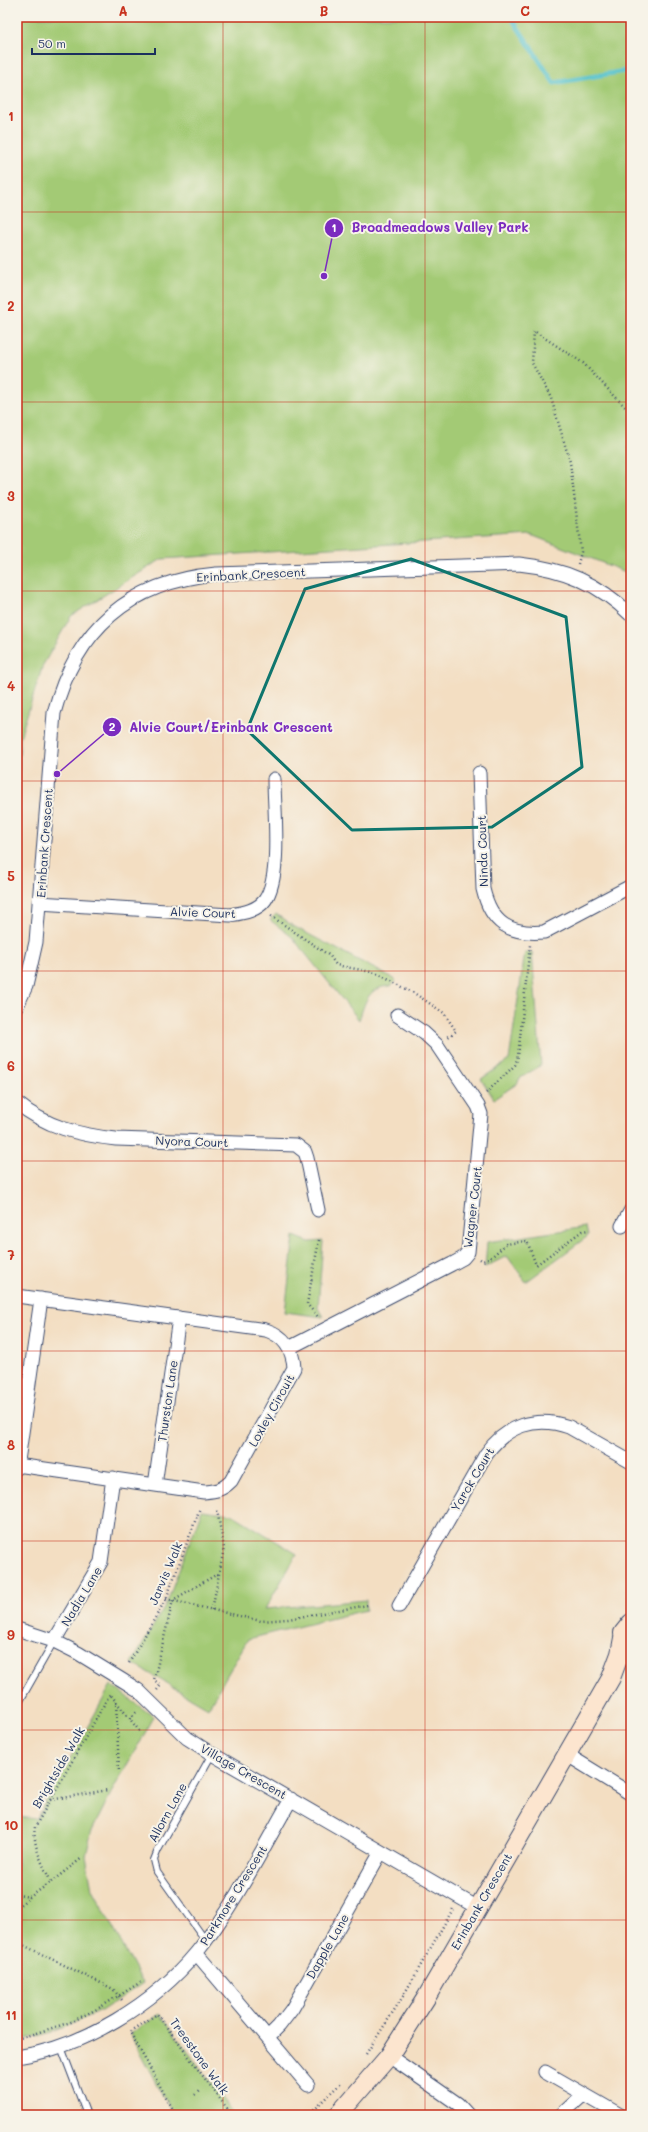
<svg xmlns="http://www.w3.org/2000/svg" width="648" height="2132" viewBox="0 0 648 2132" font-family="Mali,sans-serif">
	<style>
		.green { fill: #a3ca75; stroke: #5f7c6a }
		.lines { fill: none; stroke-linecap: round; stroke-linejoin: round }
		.stream { stroke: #55c2cc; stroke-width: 5 }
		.lane-casing { stroke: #3b496d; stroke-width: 8 }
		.street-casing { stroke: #3b496d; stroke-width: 15 }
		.secondary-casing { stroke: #3b496d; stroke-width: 20 }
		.path { stroke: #3b496d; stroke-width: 2.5; stroke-dasharray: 1 3; stroke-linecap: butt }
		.lane { stroke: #fff; stroke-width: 6 }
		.street { stroke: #fff; stroke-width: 13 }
		.secondary { stroke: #fce5cf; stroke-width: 18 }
		.marked { fill: none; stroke: #0f766e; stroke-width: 3; stroke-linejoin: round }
		.grid { fill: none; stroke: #c8321e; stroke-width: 1; stroke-opacity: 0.55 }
		.labels { text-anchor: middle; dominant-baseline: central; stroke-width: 4; stroke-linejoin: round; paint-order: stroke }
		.street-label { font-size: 12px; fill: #1b2f5e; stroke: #f7f3e8 }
		.leader { fill: none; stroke: #7b2cbf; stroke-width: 1.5 }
		.callout-dot { fill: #7b2cbf; stroke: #f7f3e8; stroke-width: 1.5 }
		.mark-label { font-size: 12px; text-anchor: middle; font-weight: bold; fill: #fff }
		.callout-label { font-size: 13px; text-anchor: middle; font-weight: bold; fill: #7b2cbf; stroke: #f7f3e8; stroke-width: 4; stroke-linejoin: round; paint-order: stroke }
		.neatline { fill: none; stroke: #c8321e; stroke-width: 1.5 }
		.grid-label { font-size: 13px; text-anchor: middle; font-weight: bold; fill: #c8321e }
	</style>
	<rect width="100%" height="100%" fill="#f7f3e8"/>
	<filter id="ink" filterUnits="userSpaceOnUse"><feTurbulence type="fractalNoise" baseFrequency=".025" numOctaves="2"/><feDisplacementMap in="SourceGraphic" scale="8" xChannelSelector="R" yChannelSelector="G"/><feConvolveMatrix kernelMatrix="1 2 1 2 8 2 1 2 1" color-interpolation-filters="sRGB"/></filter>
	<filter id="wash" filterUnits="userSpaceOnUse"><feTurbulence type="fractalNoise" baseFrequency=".012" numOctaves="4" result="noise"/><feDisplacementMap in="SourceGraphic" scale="16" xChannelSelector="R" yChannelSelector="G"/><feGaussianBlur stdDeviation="0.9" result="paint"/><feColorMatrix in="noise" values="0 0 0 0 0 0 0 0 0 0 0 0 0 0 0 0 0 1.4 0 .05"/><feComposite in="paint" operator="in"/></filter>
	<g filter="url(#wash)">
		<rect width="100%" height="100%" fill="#f3dec2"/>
		<!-- green -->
		<path class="green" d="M17 17H631V574L531 535 162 559 71 616 43 665 20 737 17 836Z
			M276 914 293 926 396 980 391 986C368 987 366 1000 359 1020L292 937 270 920Z
			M525 952H532L541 1065 519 1079 518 1083 494 1099 481 1079 509 1060Z
			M586 1227 588 1236 526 1282 507 1256 485 1267 487 1242Z
			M294 1236 309 1242 323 1241 318 1308 323 1317 285 1312Z
			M202 1510 232 1514 297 1554 265 1609 366 1600V1610L248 1639 208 1708 132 1663 167 1602Z
			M111 1685 154 1717 110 1795 91 1833 86 1856 92 1889 143 1983 101 2011 55 2031 17 2041V1837L19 1817 36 1819Z
			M160 2014 235 2115H173L130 2034Z"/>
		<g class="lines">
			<!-- stream -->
			<path class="stream" d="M511 17 554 83 631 70"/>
		</g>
	</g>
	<g filter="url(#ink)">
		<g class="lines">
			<!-- lane casing -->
			<g class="lane-casing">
				<path id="lane" d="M17 1706 54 1641
					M206 1941 157 1872 154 1860 158 1850 212 1754
					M61 2047 87 2115"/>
			</g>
			<!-- street casing -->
			<g class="street-casing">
				<path id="street" d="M479 773 483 889C491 923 509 935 544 932L631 886
					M39 903 230 915C242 913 257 911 265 900 282 876 274 809 274 779
					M17 1006 26 986 36 942 54 713C76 629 129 582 216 574L519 564C565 569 598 583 631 615
					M17 1103C46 1127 79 1135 116 1139L296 1145 305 1152 307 1158 318 1210
					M622 1226 631 1210
					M17 1296 266 1330C284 1336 293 1349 294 1368L231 1481C222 1490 216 1491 204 1492L17 1465
					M289 1348 452 1264 463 1258 468 1252 481 1114 478 1106 437 1045 424 1033 397 1015
					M17 1468 41 1299
					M155 1485 179 1318
					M399 1606 486 1454C506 1426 535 1415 569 1427L631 1462
					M17 1629 54 1641 78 1653 122 1680 138 1690 187 1738 212 1754 478 1908
					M54 1641 101 1562 113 1478
					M566 1754 631 1794
					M196 1953 308 2085
					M268 2037 279 2026 292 2009 381 1852
					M389 2056 458 2104 468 2115
					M17 2057C84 2047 154 2004 197 1952 232 1909 263 1848 291 1799
					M545 2072 620 2115
					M561 2115 583 2095"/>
			</g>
			<!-- secondary casing -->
			<g class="secondary-casing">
				<path id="secondary" d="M629 1648 624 1643 623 1633 631 1623
					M338 2115 389 2056 426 1998 611 1678 620 1654 623 1638"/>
			</g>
			<!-- path -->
			<path class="path" d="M578 564 581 552 570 462 551 398 532 363 534 331 583 363 631 413
				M271 916 330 956 336 965 376 973 414 993 444 1013 456 1031 448 1037
				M486 1093 515 1065 518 1056 530 945
				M319 1240 307 1304 319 1318
				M480 1259 483 1261 489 1259 506 1244 527 1241 536 1265 582 1231 589 1230
				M166 1599 261 1621 288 1619 368 1605
				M212 1610 224 1548 217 1510
				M129 1663 166 1599 200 1508
				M157 1690 161 1685 154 1680 173 1600 219 1573
				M116 1701 119 1772
				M130 1719 138 1710
				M50 1800 108 1790
				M51 1882 82 1858
				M17 1895 30 1897 51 1882C43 1865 32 1845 35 1827L110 1694 141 1733
				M17 1907 30 1897
				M17 1942 113 1989 122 2000
				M17 2039 71 2022 99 2008 141 1982
				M366 2054 402 1998 453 1909
				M195 2095 199 2091
				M176 2115 130 2032 157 2014 232 2115
				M308 2115 342 2082"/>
			<!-- lane -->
			<use href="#lane" class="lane"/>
			<!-- street -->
			<use href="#street" class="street"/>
			<!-- secondary -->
			<use href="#secondary" class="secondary"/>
		</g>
	</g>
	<!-- marked area -->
	<path class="marked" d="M411 559 566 617 582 767 492 827 352 830 247 730 305 589Z"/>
	<!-- grid -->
	<path class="grid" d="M223 17V2115M425 17V2115M17 212H631M17 402H631M17 591H631M17 781H631M17 971H631M17 1161H631M17 1351H631M17 1541H631M17 1730H631M17 1920H631"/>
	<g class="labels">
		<!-- street labels -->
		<g class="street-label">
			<text transform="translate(251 574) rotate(-3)">Erinbank Crescent</text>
			<text transform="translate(44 843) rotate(-86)">Erinbank Crescent</text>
			<text transform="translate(482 851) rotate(-92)">Ninda Court</text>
			<text transform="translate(203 912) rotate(2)">Alvie Court</text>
			<text transform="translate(192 1141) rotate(2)">Nyora Court</text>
			<text transform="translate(472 1207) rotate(-83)">Wagner Court</text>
			<text transform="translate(167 1401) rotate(-82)">Thurston Lane</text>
			<text transform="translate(271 1410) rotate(-61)">Loxley Circuit</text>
			<text transform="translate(472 1479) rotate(-59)">Yarck Court</text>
			<text transform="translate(165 1573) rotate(-67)">Jarvis Walk</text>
			<text transform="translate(81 1596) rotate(-59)">Nadia Lane</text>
			<text transform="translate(58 1767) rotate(-60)">Brightside Walk</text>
			<text transform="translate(244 1771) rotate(30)">Village Crescent</text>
			<text transform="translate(167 1812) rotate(-61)">Allorn Lane</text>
			<text transform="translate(233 1895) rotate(-58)">Parkmore Crescent</text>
			<text transform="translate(481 1901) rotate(-60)">Erinbank Crescent</text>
			<text transform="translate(327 1946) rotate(-60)">Dapple Lane</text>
			<text transform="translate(200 2056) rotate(54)">Treestone Walk</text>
		</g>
	</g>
	<!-- callouts -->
	<path class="leader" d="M324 276L334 228M57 774L112 727"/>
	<g class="callout-dot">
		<circle cx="324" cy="276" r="4"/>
		<circle cx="57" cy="774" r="4"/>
		<circle cx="334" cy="228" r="10"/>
		<circle cx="112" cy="727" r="10"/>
	</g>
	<g class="mark-label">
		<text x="334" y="232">1</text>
		<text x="112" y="731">2</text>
	</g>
	<g class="callout-label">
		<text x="440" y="232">Broadmeadows Valley Park</text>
		<text x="231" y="732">Alvie Court/Erinbank Crescent</text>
	</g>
	<!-- margin -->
	<rect width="648" height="2132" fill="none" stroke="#f7f3e8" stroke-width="44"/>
	<!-- scale -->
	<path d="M32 48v6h123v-6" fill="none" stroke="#1b2f5e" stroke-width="2"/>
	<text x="38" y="48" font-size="12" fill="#1b2f5e" stroke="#f7f3e8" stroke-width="3" paint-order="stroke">50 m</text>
	<rect x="22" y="22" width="604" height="2088" class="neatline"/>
	<g class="grid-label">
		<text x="123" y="16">A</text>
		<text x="324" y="16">B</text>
		<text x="525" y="16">C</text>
		<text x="11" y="121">1</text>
		<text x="11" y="311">2</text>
		<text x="11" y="501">3</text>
		<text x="11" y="691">4</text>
		<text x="11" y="881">5</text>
		<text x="11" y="1071">6</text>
		<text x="11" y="1260">7</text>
		<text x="11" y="1450">8</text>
		<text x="11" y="1640">9</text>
		<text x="11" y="1830">10</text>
		<text x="11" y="2020">11</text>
	</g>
</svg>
